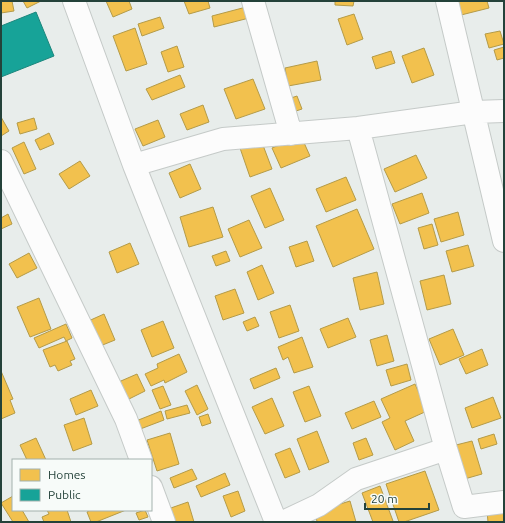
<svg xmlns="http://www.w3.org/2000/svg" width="505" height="523" viewBox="0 0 505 523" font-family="Ubuntu,sans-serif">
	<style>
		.homes { fill: #f2c14e; stroke: #b49b48 }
		.public { fill: #17a398; stroke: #1b867c }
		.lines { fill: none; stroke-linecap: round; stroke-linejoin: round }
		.minor-casing { stroke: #c5cac8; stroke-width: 24 }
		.minor { stroke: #fcfcfc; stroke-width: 22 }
	</style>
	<rect width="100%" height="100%" fill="#e8edeb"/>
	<!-- homes -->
	<path class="homes" d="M1 1H12L14 11 1 13Z
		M23 1H41L27 8Z
		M106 1H129L132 9 113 17Z
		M184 1H208L210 8 189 14Z
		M335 1H354L353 6 335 5Z
		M457 1H487L489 8 461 15Z
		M250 6 253 17 214 27 212 16Z
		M354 14 363 39 347 45 338 19Z
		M160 17 164 28 142 36 138 24Z
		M135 28 147 64 126 71 113 36Z
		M500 31 504 44 489 48 485 34Z
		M177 46 184 67 168 72 161 52Z
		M504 47V58L497 60 494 50Z
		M424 48 434 75 412 83 402 56Z
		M391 51 395 63 376 69 372 57Z
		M317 61 321 80 288 86 285 68Z
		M180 75 185 87 152 100 146 89Z
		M253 79 265 109 236 119 224 89Z
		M297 96 302 109 290 113 285 100Z
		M203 105 209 122 187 130 180 114Z
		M1 117 9 131 1 136Z
		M34 118 37 129 20 134 17 123Z
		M158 120 165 137 143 146 135 129Z
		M49 133 54 144 40 150 35 140Z
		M301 136 310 156 281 168 272 148Z
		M261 140 272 169 250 177 240 148Z
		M24 142 36 169 24 174 12 148Z
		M416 155 427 178 395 192 384 169Z
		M80 161 90 176 69 189 59 174Z
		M190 164 201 189 180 198 169 173Z
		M346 177 356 200 326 212 316 189Z
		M270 188 284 220 265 228 251 196Z
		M422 193 429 213 400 224 392 204Z
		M213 207 223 237 189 247 180 217Z
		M357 209 374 249 333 267 316 226Z
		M458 212 464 235 441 242 434 219Z
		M8 214 12 224 1 229V218Z
		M249 220 262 248 240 257 228 229Z
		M432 224 438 245 424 249 418 228Z
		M307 241 314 261 296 267 289 247Z
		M130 243 139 264 117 273 109 252Z
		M468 245 474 266 452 272 446 251Z
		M226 251 230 261 216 266 212 256Z
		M29 253 37 268 17 278 9 264Z
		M262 265 274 293 258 300 247 272Z
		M377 272 384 304 360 310 353 278Z
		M444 275 451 304 427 310 420 281Z
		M235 289 244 313 223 320 215 296Z
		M39 298 51 329 30 337 17 307Z
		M290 305 299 331 279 338 270 312Z
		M104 314 115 340 95 348 84 323Z
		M255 317 259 326 247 331 243 322Z
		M348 318 356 337 328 348 320 329Z
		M163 321 174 348 152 357 141 330Z
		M66 324 72 338 66 341 64 337 39 348 34 338Z
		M453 329 464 355 440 365 429 339Z
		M387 335 394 361 377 366 370 340Z
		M302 337 313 367 294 373 288 357 283 360 278 347Z
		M67 341 75 359 70 361 72 365 58 371 55 365 50 367 43 350Z
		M482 349 488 365 466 374 459 359Z
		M179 354 187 372 165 383 164 380 151 386 145 374 158 368 157 364Z
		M407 364 411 380 391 386 386 370Z
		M276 368 280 378 254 389 250 379Z
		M1 371 13 399 10 400 15 413 1 419Z
		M137 374 145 391 123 402 114 384Z
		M415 384 427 411 405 421 414 441 395 450 382 422 390 418 381 399Z
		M197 385 208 409 197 415 185 391Z
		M163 386 171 405 160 409 152 390Z
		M309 386 321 416 305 422 293 392Z
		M91 390 98 406 76 415 70 399Z
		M493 397 501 418 472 428 465 408Z
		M272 398 284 426 265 434 252 407Z
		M374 401 381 417 352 429 345 413Z
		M187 405 190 413 167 419 165 411Z
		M161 411 164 420 135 431 131 423Z
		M208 414 211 423 202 426 199 417Z
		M84 418 92 444 73 451 64 425Z
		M317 431 329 462 309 470 297 439Z
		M170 433 179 464 157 471 147 440Z
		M494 434 497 444 481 449 478 439Z
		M36 438 46 460H27L20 445Z
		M366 438 373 455 359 460 353 443Z
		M472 441 482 474 461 480 452 446Z
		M290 448 300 472 285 478 275 454Z
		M192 469 197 479 174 488 170 478Z
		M425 471 439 510 404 522H399L386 484Z
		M225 473 230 485 201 497 196 486Z
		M380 486 393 521 392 522H373L362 493Z
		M238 491 245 511 231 517 223 496Z
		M13 496V510H22L29 522H13L1 503Z
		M350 501 356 522H315L317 521 314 512Z
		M188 502 194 522H172L168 509Z
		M504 509V522H488L487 511Z
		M47 510H67L71 522H44L42 517 49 514Z
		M88 510H126L96 522H91L87 512H88Z
		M145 510 148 517 139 520 136 513Z"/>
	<!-- public -->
	<path class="public" d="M36 12 54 56 1 77V26Z"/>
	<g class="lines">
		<!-- minor casing -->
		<g class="minor-casing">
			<path id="minor" d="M74 1 134 165 276 522
				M253 1 291 134
				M447 1 504 241
				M358 128 446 449 464 507 504 502
				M1 161 126 419 141 460
				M134 165 223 139 358 128 474 112 504 111
				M151 487 164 522
				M283 522 319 505 356 479 446 449"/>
		</g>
		<!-- minor -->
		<use href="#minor" class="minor"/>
	</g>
	<!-- border -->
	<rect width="505" height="523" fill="none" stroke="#24423a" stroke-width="4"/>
	<!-- legend -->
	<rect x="12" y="459" width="140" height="52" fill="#f7fbf9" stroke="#a3b1ad"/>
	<rect x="20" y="469" width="20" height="12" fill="#f2c14e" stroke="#a3b1ad"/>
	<text x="48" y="479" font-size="12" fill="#24423a">Homes</text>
	<rect x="20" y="489" width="20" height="12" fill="#17a398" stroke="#a3b1ad"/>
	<text x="48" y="499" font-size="12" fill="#24423a">Public</text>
	<!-- scale -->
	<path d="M365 503v6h64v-6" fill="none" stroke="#24423a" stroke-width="2"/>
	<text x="371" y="503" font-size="12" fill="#24423a" stroke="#f7fbf9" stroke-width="3" paint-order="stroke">20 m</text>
</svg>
